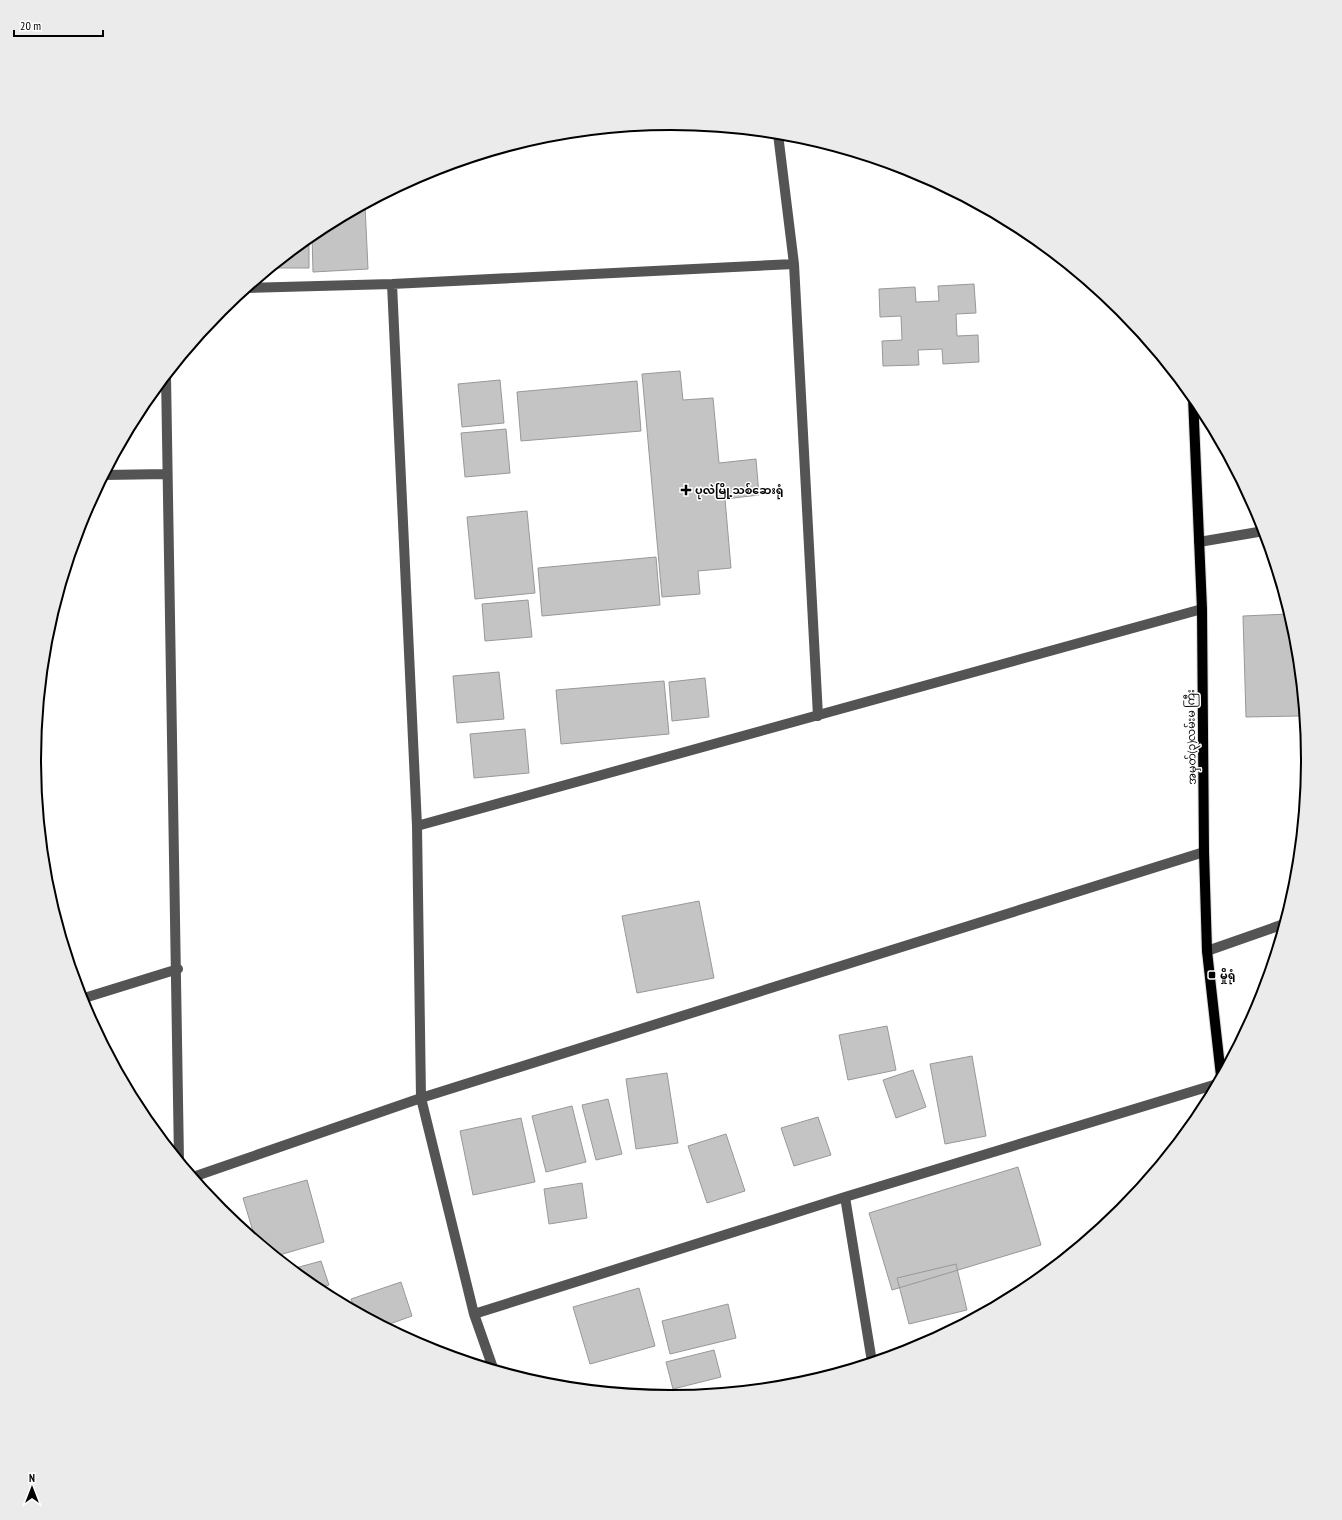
<svg xmlns="http://www.w3.org/2000/svg" width="1342" height="1520" viewBox="0 0 1342 1520" font-family="'PT Sans Narrow','Noto Sans Myanmar',sans-serif">
	<style>
		.building { fill: #c4c4c4; stroke: #989898 }
		.lines { fill: none; stroke-linecap: round; stroke-linejoin: round }
		.major-casing { stroke: #dbdbdb; stroke-width: 12 }
		.minor { stroke: #545454; stroke-width: 10 }
		.major { stroke: #000; stroke-width: 10 }
		.poi-dot { fill: #000; stroke: #fff; stroke-width: 1.5 }
		.labels { text-anchor: middle; dominant-baseline: central; stroke-width: 3; stroke-linejoin: round; paint-order: stroke }
		.poi-label { font-size: 11px; font-weight: bold; fill: #000; stroke: #fff; text-anchor: start }
		.street-label { font-size: 11px; fill: #000; stroke: #fff }
		.rim { fill: none; stroke: #000; stroke-width: 2 }
	</style>
	<rect width="100%" height="100%" fill="#fff"/>
	<!-- building -->
	<path class="building" d="M365 205 368 269 313 272 312 235 317 230Z
		M309 237V268H271Z
		M974 284 976 313 956 314 957 336 978 335 979 362 943 364 942 349 918 350 919 365 883 366 882 341 902 340 901 316 880 317 879 289 915 287 916 302 939 301 938 286Z
		M680 371 683 400 713 398 719 463 756 459 759 495 725 499 731 568 698 571 700 594 662 597 642 374Z
		M500 380 504 423 462 427 458 384Z
		M637 381 641 431 521 441 517 392Z
		M506 429 510 473 465 477 461 433Z
		M527 511 535 593 475 599 467 517Z
		M656 557 660 605 542 616 538 568Z
		M528 600 532 637 485 641 482 604Z
		M1289 614 1296 636 1297 651 1299 716 1246 717 1243 616Z
		M499 672 504 719 457 723 453 676Z
		M705 678 709 717 672 721 669 682Z
		M664 681 669 734 561 744 556 690Z
		M525 729 529 773 474 778 470 734Z
		M699 901 714 978 637 993 622 916Z
		M887 1026 896 1070 848 1080 839 1035Z
		M972 1056 986 1136 945 1144 930 1064Z
		M913 1070 926 1107 896 1118 883 1080Z
		M667 1073 678 1143 636 1149 626 1079Z
		M608 1099 622 1154 596 1160 582 1105Z
		M572 1106 586 1162 546 1172 532 1116Z
		M818 1117 831 1155 794 1166 781 1128Z
		M521 1118 535 1182 473 1195 460 1131Z
		M726 1134 745 1191 707 1203 688 1146Z
		M1018 1167 1041 1245 892 1290 869 1213Z
		M307 1180 324 1242 276 1256 255 1238 243 1198Z
		M582 1183 587 1218 549 1224 544 1189Z
		M321 1261 329 1285 316 1289 292 1269Z
		M956 1264 967 1310 909 1324 897 1278Z
		M401 1282 412 1316 384 1326 355 1310 351 1299Z
		M639 1288 655 1346 590 1364 573 1307Z
		M728 1304 736 1338 670 1354 662 1321Z
		M714 1350 721 1377 673 1389 666 1362Z
		M701 1390V1394L675 1396Z"/>
	<g class="lines">
		<!-- major casing -->
		<g class="major-casing">
			<path id="major" d="M1193 397 1202 609 1204 852 1207 951 1221 1076"/>
		</g>
		<!-- minor -->
		<path class="minor" d="M778 134 794 264 818 716
			M392 284 417 826 421 1098 474 1314 493 1368
			M247 288 392 284 794 264
			M166 376C168 637 177 899 179 1160
			M104 475 167 474
			M1199 542 1264 531
			M417 826 1202 609
			M1207 951 1284 924
			M81 999 178 969
			M193 1177 421 1098 1204 852
			M845 1197 872 1362
			M474 1314 845 1197 1217 1084"/>
		<!-- major -->
		<use href="#major" class="major"/>
	</g>
	<!-- markers -->
	<g class="poi-dot">
		<path d="M684 484h4v4h4v4h-4v4h-4v-4h-4v-4h4z"/>
		<rect x="1208" y="971" width="8" height="8" rx="2"/>
	</g>
	<g class="labels">
		<!-- poi labels -->
		<g class="poi-label">
			<text x="695" y="490">ပုလဲမြို့သစ်ဆေးရုံ</text>
			<text x="1220" y="975">မှိုရုံ</text>
		</g>
		<!-- street labels -->
		<g class="street-label">
			<text transform="translate(1191 737) rotate(-91)">အမှတ်(၃)လမ်းမ ကြီး</text>
		</g>
	</g>
	<!-- crop -->
	<path d="M0 0H1342V1520H0ZM41 760a630 630 0 1 1 1260 0a630 630 0 1 1-1260 0Z" fill="#ebebeb" fill-rule="evenodd"/>
	<path class="rim" d="M41 760a630 630 0 1 1 1260 0a630 630 0 1 1-1260 0Z"/>
	<!-- north arrow -->
	<g transform="translate(32 1488)" stroke="#ffffff" stroke-width="3" paint-order="stroke">
	<path d="M0-3L7 15L0 10L-7 15Z" fill="#000000"/>
	<text y="-6" font-size="11" font-weight="bold" text-anchor="middle" fill="#000000">N</text>
	</g>
	<!-- scale -->
	<path d="M14 30v6h89v-6" fill="none" stroke="#000000" stroke-width="2"/>
	<text x="20" y="30" font-size="12" fill="#000000" stroke="#ffffff" stroke-width="3" paint-order="stroke">20 m</text>
</svg>
